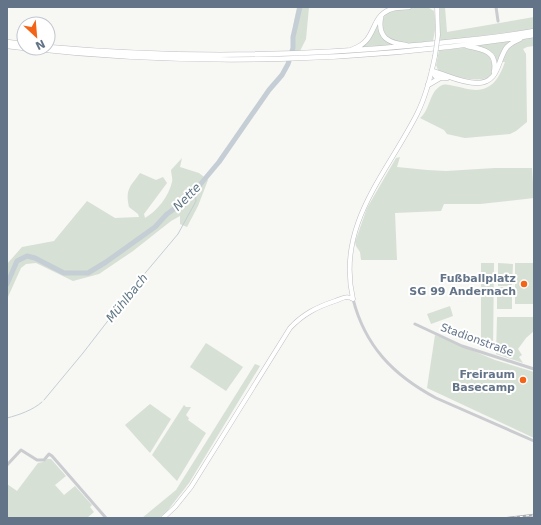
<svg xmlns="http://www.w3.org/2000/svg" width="541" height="525" viewBox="0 0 541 525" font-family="'DejaVu Sans',sans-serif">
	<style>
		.green { fill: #d7e0d4 }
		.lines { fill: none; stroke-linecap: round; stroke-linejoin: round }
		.stream { stroke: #c4ced4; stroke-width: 1 }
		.river { stroke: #c4ced4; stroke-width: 5 }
		.major-casing { stroke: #bcbfc3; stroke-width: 5 }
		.highway-casing { stroke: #bbbec1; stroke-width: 5.5 }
		.minor { stroke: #caccd0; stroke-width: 3 }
		.major { stroke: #fff; stroke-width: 4 }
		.highway { stroke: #fff; stroke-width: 4.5 }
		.rail-casing { stroke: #a8adb4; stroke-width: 2.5 }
		.rail { stroke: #fff; stroke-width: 1; stroke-dasharray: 3; stroke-linecap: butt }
		.major-bridge-casing { stroke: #bcbfc3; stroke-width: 5; stroke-linecap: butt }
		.major-bridge { stroke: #fff; stroke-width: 4 }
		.poi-dot { fill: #f46417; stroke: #fff; stroke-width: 1.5 }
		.labels { text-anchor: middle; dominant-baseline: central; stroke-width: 4; stroke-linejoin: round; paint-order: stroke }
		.poi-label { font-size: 11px; font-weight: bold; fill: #637388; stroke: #fff; text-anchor: end }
		.street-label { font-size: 11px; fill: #637388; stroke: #fff }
		.water-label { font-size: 12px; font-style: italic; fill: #5f7684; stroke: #fff }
	</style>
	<rect width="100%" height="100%" fill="#f7f7f4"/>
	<!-- green -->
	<path class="green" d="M297 7H309L306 39 300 51H291L294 21Z
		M440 7H445L447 32 534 17V29L440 41Z
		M413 8H429L434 11 436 25 433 41C421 42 404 46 392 41 380 35 378 17 391 11 398 8 406 9 413 8Z
		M380 19 379 31 396 46 361 48V47L369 40Z
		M534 37V46L527 47 523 49 526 54 527 122 516 131 510 134 465 138 447 134 444 130 420 118C430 110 429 94 439 87 444 83 449 85 454 86 461 87 469 90 476 90 493 90 500 76 505 62H502C510 43 514 41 534 37Z
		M511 41 497 69C491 56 492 50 476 46V45Z
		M463 48H472L488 54C503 82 479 82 458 77 451 75 444 74 438 70L436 65 439 50Z
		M400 157 397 167 427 170 446 171 495 168H532L534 198 480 204H444L441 211 395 213 397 260H361L360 252 356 246 355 242 367 208 396 158Z
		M182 158 180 167 199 173 208 180 198 206 187 227 180 224V216L171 221 133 251 99 274 73 281 36 263 26 264 21 268 7 299V264L22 247 54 241 87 201 115 218 139 217 138 214 129 207C125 189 130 187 140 173L156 180 163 177 167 183 144 214 145 218C157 211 169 196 172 182 173 179 171 173 171 170Z
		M481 263H494L493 350 481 346Z
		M498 263 513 264 512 286H498Z
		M515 263H534V304H515Z
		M497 287H512V309H497Z
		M450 306 453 316 431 324 427 314Z
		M497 317H534V331L526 338 518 349 522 355 519 357 523 363 496 354Z
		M435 335 495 360 534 372V438L427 388Z
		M206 343 243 367 226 391 190 367Z
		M255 364 260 366 189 483 168 510 159 518H142L176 490Z
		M150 404 171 419 150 453 125 425Z
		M184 405 186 407H191L186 415 189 418 188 420 206 433 177 481 152 455Z
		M47 459H51L66 476 55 485 64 495 75 486 92 505 90 507 94 512 87 518H7V484L17 491 38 463 43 462Z"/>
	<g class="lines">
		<!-- stream -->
		<path class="stream" d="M44 400 83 353 141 278 178 234 196 201 195 190
			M7 418C19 415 33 410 42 402"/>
		<!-- river -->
		<path class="river" d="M7 284 17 261 27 256 35 258 64 273H88L106 262 155 227 167 214 188 199 219 162 269 90 282 75 288 64 293 48V37L300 7"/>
		<!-- major casing -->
		<g class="major-casing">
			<path id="major" d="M437 7 438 35
				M353 299C336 225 386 175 417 114 426 96 431 76 435 56
				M163 518 175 507 191 487 290 328C303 314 317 307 335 301 341 299 346 295 353 299"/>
		</g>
		<!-- highway casing -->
		<g class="highway-casing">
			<path id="highway" d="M381 17C377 38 389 43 406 45
				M7 42 24 44
				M7 46 24 48
				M467 46C484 49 498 52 494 72
				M48 47C171 58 294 57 417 45 456 41 495 38 534 31
				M27 48C194 67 369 62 534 35
				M353 49C377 41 370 18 389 10 395 7 402 8 409 7
				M432 71C447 75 461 83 477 83 500 83 497 59 507 47 510 44 515 41 520 39
				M432 71 436 77 447 78
				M428 85 440 78"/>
		</g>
		<!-- minor -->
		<path class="minor" d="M496 7 498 21
			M353 299C365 346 393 375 436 398L534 441
			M415 324 462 346 534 369
			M7 465 21 450 37 460H44L49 454 52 456 106 518"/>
		<!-- major -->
		<use href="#major" class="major"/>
		<!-- highway -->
		<use href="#highway" class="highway"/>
		<!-- rail casing -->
		<g class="rail-casing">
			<path id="rail" d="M508 518 534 515"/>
		</g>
		<!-- rail -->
		<use href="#rail" class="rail"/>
		<!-- major-bridge casing -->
		<g class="major-bridge-casing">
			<path id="major-bridge" d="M435 56 438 35"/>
		</g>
		<!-- major-bridge -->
		<use href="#major-bridge" class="major-bridge"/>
	</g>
	<!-- markers -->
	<g class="poi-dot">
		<circle cx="524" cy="284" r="4"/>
		<circle cx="523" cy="380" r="4"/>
	</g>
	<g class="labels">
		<!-- poi labels -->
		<g class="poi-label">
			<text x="516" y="278">Fußballplatz<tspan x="516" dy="13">SG 99 Andernach</tspan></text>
			<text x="515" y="374">Freiraum<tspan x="515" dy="13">Basecamp</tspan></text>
		</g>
		<!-- street labels -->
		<g class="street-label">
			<text transform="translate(477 340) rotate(20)">Stadionstraße</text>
		</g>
		<!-- water labels -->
		<g class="water-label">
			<text transform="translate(187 197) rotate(-45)">Nette</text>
			<text transform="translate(127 298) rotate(-51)">Mühlbach</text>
		</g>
	</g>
	<!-- border -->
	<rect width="541" height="525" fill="none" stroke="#637388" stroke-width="16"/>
	<!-- north arrow -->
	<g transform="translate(36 36) rotate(154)"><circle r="19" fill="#ffffff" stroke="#c1c7cf"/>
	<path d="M0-3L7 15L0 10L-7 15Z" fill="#f46417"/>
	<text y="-6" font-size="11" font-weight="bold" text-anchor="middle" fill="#637388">N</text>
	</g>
</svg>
